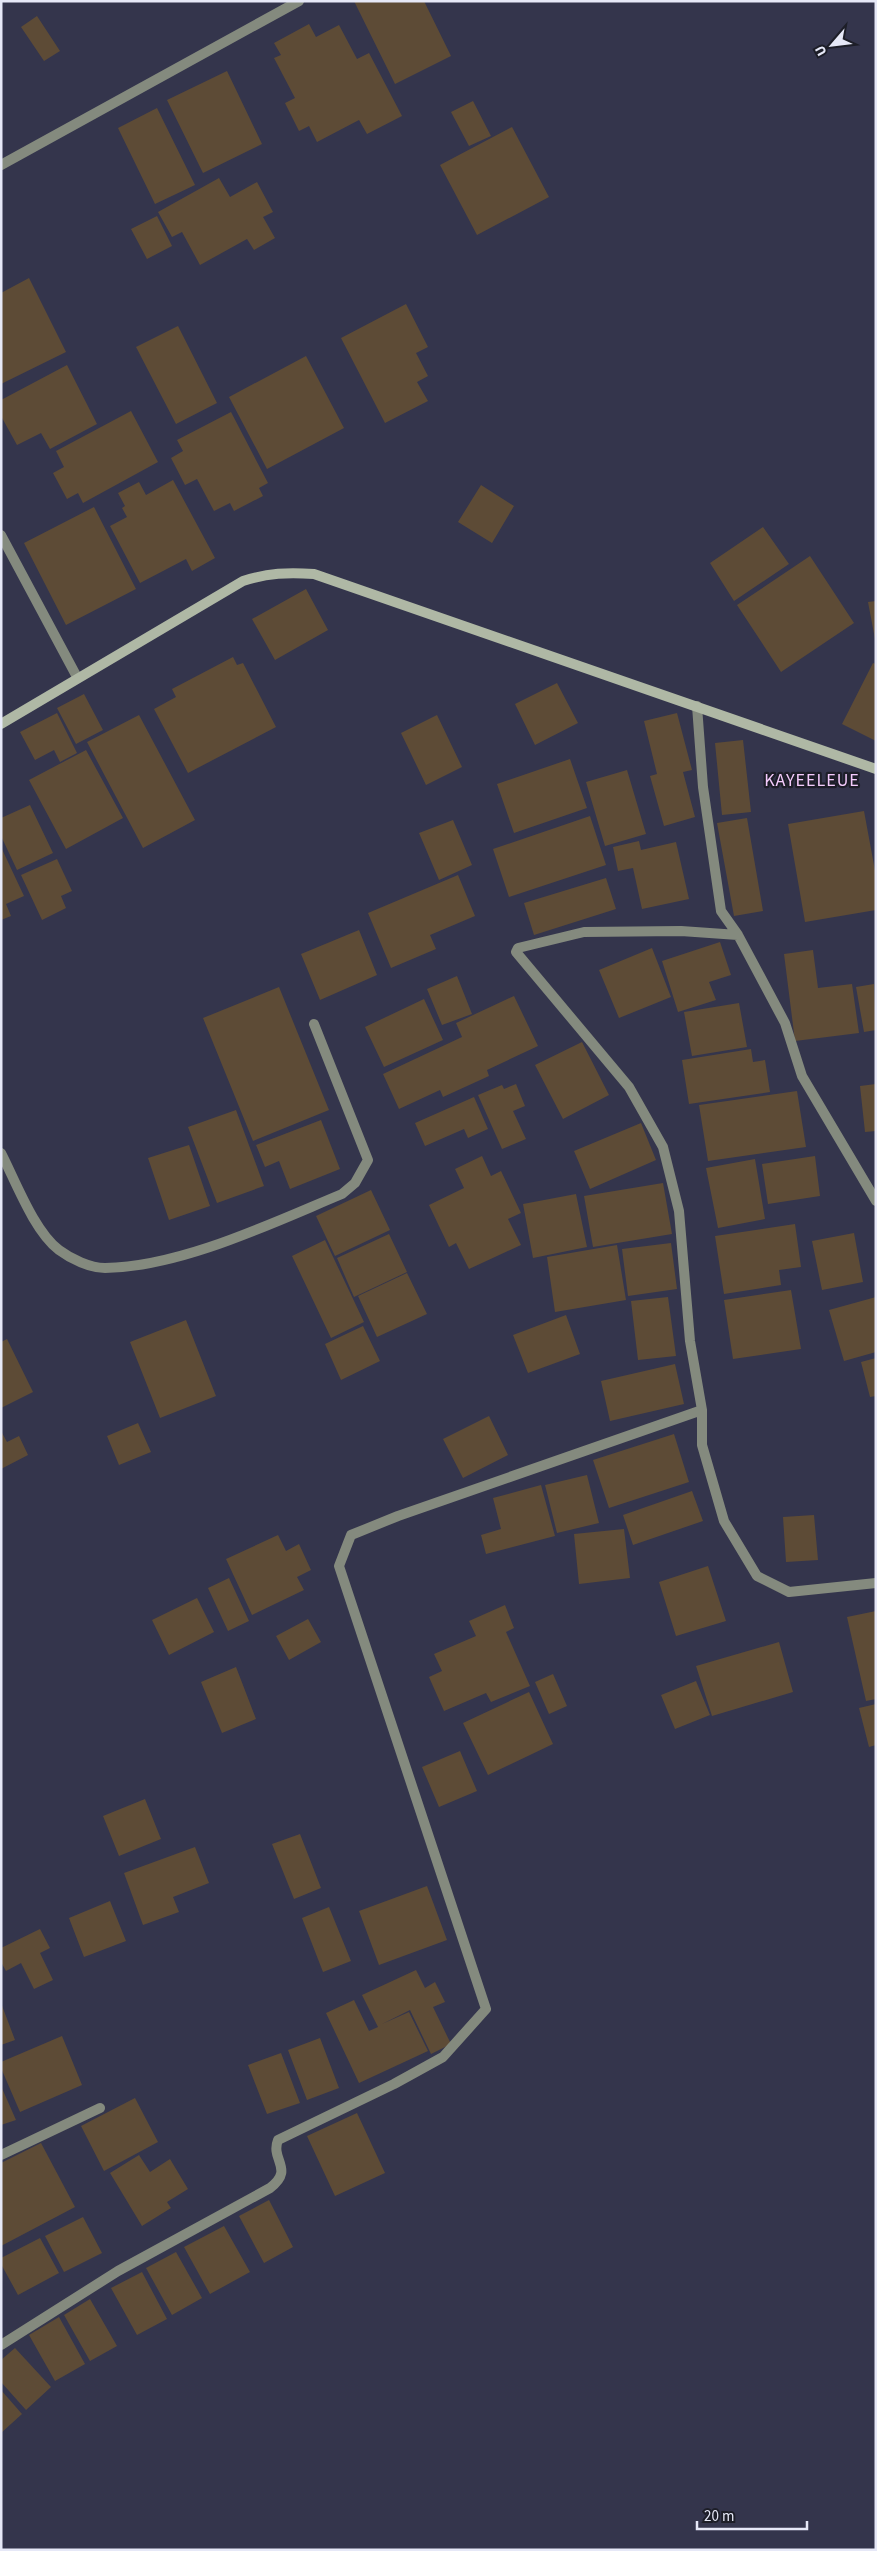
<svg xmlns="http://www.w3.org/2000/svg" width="877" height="2551" viewBox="0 0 877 2551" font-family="'Source Sans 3',sans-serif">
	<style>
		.building { fill: #5d4b36 }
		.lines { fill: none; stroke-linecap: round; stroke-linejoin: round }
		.street { stroke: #848a7e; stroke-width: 10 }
		.secondary { stroke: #afb8a5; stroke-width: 10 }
		.labels { text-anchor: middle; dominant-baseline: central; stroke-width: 4.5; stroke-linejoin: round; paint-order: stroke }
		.quarter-label { font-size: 18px; letter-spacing: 1px; fill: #f4cbfc; stroke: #1d1e28 }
	</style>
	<rect width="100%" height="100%" fill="#34354c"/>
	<!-- building -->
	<path class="building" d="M354 1H424L451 56 395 84Z
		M37 16 60 51 44 61 21 27Z
		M309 24 316 37 339 25 357 59 369 53 402 116 367 134 359 120 317 142 309 126 299 131 285 103 295 98 274 58 281 55 274 43Z
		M227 71 262 144 203 173 167 100Z
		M473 101 491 136 469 146 451 112Z
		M157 108 195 185 155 204 118 128Z
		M512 127 549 197 477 235 440 165Z
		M219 178 230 197 257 182 273 212 263 217 275 238 254 250 247 239 200 265 182 232 172 237 158 212Z
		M157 216 172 246 147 259 131 229Z
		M29 278 66 352 1 384V293Z
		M406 304 428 347 416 353 428 376 417 382 428 401 385 423 341 338Z
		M178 326 217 403 176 424 136 347Z
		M306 356 344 428 267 469 229 397Z
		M67 365 97 424 50 449 41 433 17 445 1 416V400Z
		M131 411 158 462 83 503 78 493 67 499 53 473 64 467 56 451Z
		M231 412 268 483 259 488 263 496 234 511 230 503 214 511 197 479 185 485 171 458 183 451 177 440Z
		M173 480 215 558 192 571 186 559 140 583 110 526 127 517 122 508 125 506 118 493 139 482 146 495Z
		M481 485 514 506 492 543 458 522Z
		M94 507 136 589 66 625 24 543Z
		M763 527 789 564 734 601 710 563Z
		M810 556 854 623 781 672 737 605Z
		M306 589 328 630 275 660 252 619Z
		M876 601V639H875L868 602Z
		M233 657 237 665 243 663 276 727 188 773 154 709 176 697 172 689Z
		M873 663 876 664V741L842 724Z
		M557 683 578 723 535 745 515 704Z
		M84 694 103 730 76 744 57 708Z
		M57 713 77 753 60 762 54 750 35 760 20 732Z
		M677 713 692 770 683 772 695 817 664 826 650 776 657 774 644 721Z
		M139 715 195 820 143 848 87 742Z
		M437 715 462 767 426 785 401 733Z
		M743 740 751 812 722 815 715 743Z
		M86 750 123 818 66 849 29 780Z
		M570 759 587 808 514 833 497 784Z
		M627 770 646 834 605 846 586 782Z
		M30 805 53 853 17 870 1 836V818Z
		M864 811 876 876V910L805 922 788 824Z
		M590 816 606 865 509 897 493 849Z
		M747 818 763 911 734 916 717 823Z
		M453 820 472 865 439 880 419 833Z
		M639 841 641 850 676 842 689 899 642 909 633 868 618 871 613 847Z
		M1 847 24 896 6 904 11 916 1 920Z
		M57 859 72 891 61 896 66 908 42 920 21 875Z
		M458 875 475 916 430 935 436 949 391 968 368 913Z
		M606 878 616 909 534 935 524 903Z
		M359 930 377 975 320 1000 301 954Z
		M720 942 731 975 709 982 716 1000 678 1012 662 961Z
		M652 948 671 997 619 1018 599 970Z
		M813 950 818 988 852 984 859 1033 795 1041 784 954Z
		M457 976 472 1014 442 1025 427 989Z
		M874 984 876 1030 864 1032 856 987Z
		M279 987 329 1110 253 1141 203 1018Z
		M514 996 538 1046 487 1070 489 1076 443 1097 440 1090 399 1109 383 1074 462 1037 456 1023Z
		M424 999 443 1040 384 1067 365 1027Z
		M739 1003 747 1047 692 1056 684 1012Z
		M582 1042 609 1095 563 1119 535 1065Z
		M751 1049 753 1062 765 1060 770 1092 689 1104 682 1060Z
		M516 1084 525 1106 513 1111 526 1139 502 1149 478 1095 502 1085 504 1089Z
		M876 1084V1131L865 1132 860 1086Z
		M797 1091 806 1147 708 1161 699 1105Z
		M474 1097 488 1129 468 1138 464 1129 425 1146 415 1123Z
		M236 1110 264 1186 217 1203 188 1127Z
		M321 1120 340 1169 290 1189 279 1161 265 1167 256 1145Z
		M641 1123 656 1160 590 1189 574 1151Z
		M189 1145 210 1206 169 1220 148 1158Z
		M482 1156 491 1176 501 1171 521 1213 508 1219 521 1245 469 1269 456 1243 449 1247 429 1205 464 1188 455 1169Z
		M815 1156 820 1196 768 1204 762 1164Z
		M755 1159 765 1219 718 1228 706 1168Z
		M663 1183 672 1234 593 1247 584 1196Z
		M371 1190 390 1230 335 1256 316 1216Z
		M576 1194 587 1247 533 1258 523 1204Z
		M795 1224 801 1267 779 1270 781 1285 724 1294 715 1236Z
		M854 1233 863 1282 822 1290 812 1241Z
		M389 1234 407 1272 354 1297 337 1258Z
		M325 1240 364 1322 331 1338 292 1256Z
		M671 1243 677 1289 628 1296 622 1249Z
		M617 1245 626 1300 555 1312 547 1257Z
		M407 1273 427 1314 377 1337 358 1296Z
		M791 1290 801 1349 733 1359 724 1300Z
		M668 1297 676 1356 638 1360 631 1301Z
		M876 1297V1352L844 1361 829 1310Z
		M566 1315 580 1354 528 1373 513 1335Z
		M186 1320 216 1396 160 1418 130 1342Z
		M363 1326 380 1361 341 1380 325 1344Z
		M7 1339 33 1392 1 1408V1342Z
		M876 1358V1396L870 1397 861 1362Z
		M675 1364 684 1404 610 1421 601 1381Z
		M489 1416 508 1455 463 1478 443 1439Z
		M138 1423 151 1452 119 1465 107 1436Z
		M1 1431 7 1442 19 1436 28 1455 1 1469Z
		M674 1434 689 1482 609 1508 593 1460Z
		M587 1475 599 1523 557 1533 545 1485Z
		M541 1485 555 1536 486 1554 481 1535 501 1529 493 1498Z
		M692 1491 703 1521 633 1545 623 1515Z
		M814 1515 818 1560 786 1562 783 1517Z
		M624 1529 630 1578 579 1584 574 1534Z
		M278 1535 286 1551 299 1544 311 1570 297 1577 304 1590 252 1615 226 1559Z
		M708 1566 726 1621 676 1636 659 1582Z
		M229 1578 249 1621 228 1631 208 1588Z
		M197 1598 214 1632 169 1655 152 1620Z
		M505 1605 514 1628 506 1632 530 1686 491 1702 486 1693 444 1711 429 1677 442 1671 434 1654 476 1636 469 1621Z
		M876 1611V1699L866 1701 847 1617Z
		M308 1619 321 1642 289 1660 276 1636Z
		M779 1642 793 1692 712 1716 696 1666Z
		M236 1667 256 1719 222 1733 201 1682Z
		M553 1674 567 1706 549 1714 535 1682Z
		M696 1681 710 1715 675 1729 661 1695Z
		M529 1692 553 1744 488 1775 463 1723Z
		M876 1704V1745L869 1747 859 1708Z
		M460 1751 477 1791 439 1807 422 1767Z
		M145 1799 161 1839 119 1856 103 1816Z
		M300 1834 321 1888 294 1899 272 1844Z
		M195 1847 209 1883 173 1897 179 1912 143 1925 124 1873Z
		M427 1886 447 1940 379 1965 359 1911Z
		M110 1901 126 1941 84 1957 69 1918Z
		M329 1907 351 1961 323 1972 302 1918Z
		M40 1929 50 1948 40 1953 53 1980 34 1989 21 1963 6 1971 1 1962V1948Z
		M416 1970 425 1988 435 1982 445 2002 433 2007 451 2044 431 2054 410 2010 382 2024 409 2012 428 2051 359 2083 326 2013 354 2000 369 2031 378 2027 362 1995Z
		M1 2003 15 2040 1 2045Z
		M62 2036 82 2085 20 2112 1 2068V2062Z
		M320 2038 339 2088 307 2100 288 2050Z
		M281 2053 300 2103 267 2114 248 2065Z
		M1 2086 16 2120 1 2125Z
		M135 2098 158 2142 104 2171 81 2126Z
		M357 2113 385 2173 335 2196 307 2136Z
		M41 2143 75 2207 1 2246V2163Z
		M139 2155 150 2172 170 2159 188 2189 167 2202 171 2208 142 2226 110 2173Z
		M269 2200 293 2247 264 2263 239 2216Z
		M83 2217 102 2253 64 2272 45 2236Z
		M224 2226 250 2272 210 2294 184 2247Z
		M40 2238 59 2273 18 2295 1 2264V2258Z
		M176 2252 202 2298 172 2315 146 2268Z
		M142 2272 167 2319 137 2335 111 2288Z
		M90 2299 117 2346 90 2361 64 2315Z
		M59 2317 85 2364 55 2381 29 2335Z
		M15 2348 51 2387 26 2410 1 2382V2360Z
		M1 2390 22 2414 1 2433Z"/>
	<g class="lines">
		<!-- street -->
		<path class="street" d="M1 165 299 1
			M1 535 77 677
			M697 706 703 787 721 911 738 935 785 1023 802 1076 876 1201
			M738 935 681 931 584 932 518 948 516 952 629 1087 663 1147 679 1211 690 1341 702 1410V1445L724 1521 757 1576 789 1592 876 1583
			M1 1153C16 1182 34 1231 59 1250 71 1259 90 1268 105 1268 181 1267 272 1223 342 1194L355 1183 368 1160 314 1024
			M1 2155 100 2108
			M1 2345 118 2271 270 2188C295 2169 270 2160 278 2140L394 2084 443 2057 486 2009 339 1566 351 1535 398 1516 702 1410"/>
		<!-- secondary -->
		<path class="secondary" d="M1 724 243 581C268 573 288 572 314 574L876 769"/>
	</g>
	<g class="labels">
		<!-- quarter labels -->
		<g class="quarter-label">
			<text x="812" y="780">KAYEELEUE</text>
		</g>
	</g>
	<!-- border -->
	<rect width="877" height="2551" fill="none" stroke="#e6e8f7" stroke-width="5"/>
	<!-- north arrow -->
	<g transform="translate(832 45) rotate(242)" stroke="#1d1e28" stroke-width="4" paint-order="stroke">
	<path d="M0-4L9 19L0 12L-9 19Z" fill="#e6e8f7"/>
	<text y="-8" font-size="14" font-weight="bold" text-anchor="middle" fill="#e6e8f7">U</text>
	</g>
	<!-- scale -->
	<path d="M697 2521v8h110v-8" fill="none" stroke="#e6e8f7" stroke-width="2.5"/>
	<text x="704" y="2521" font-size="15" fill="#e6e8f7" stroke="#1d1e28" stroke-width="4" paint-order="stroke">20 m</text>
</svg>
